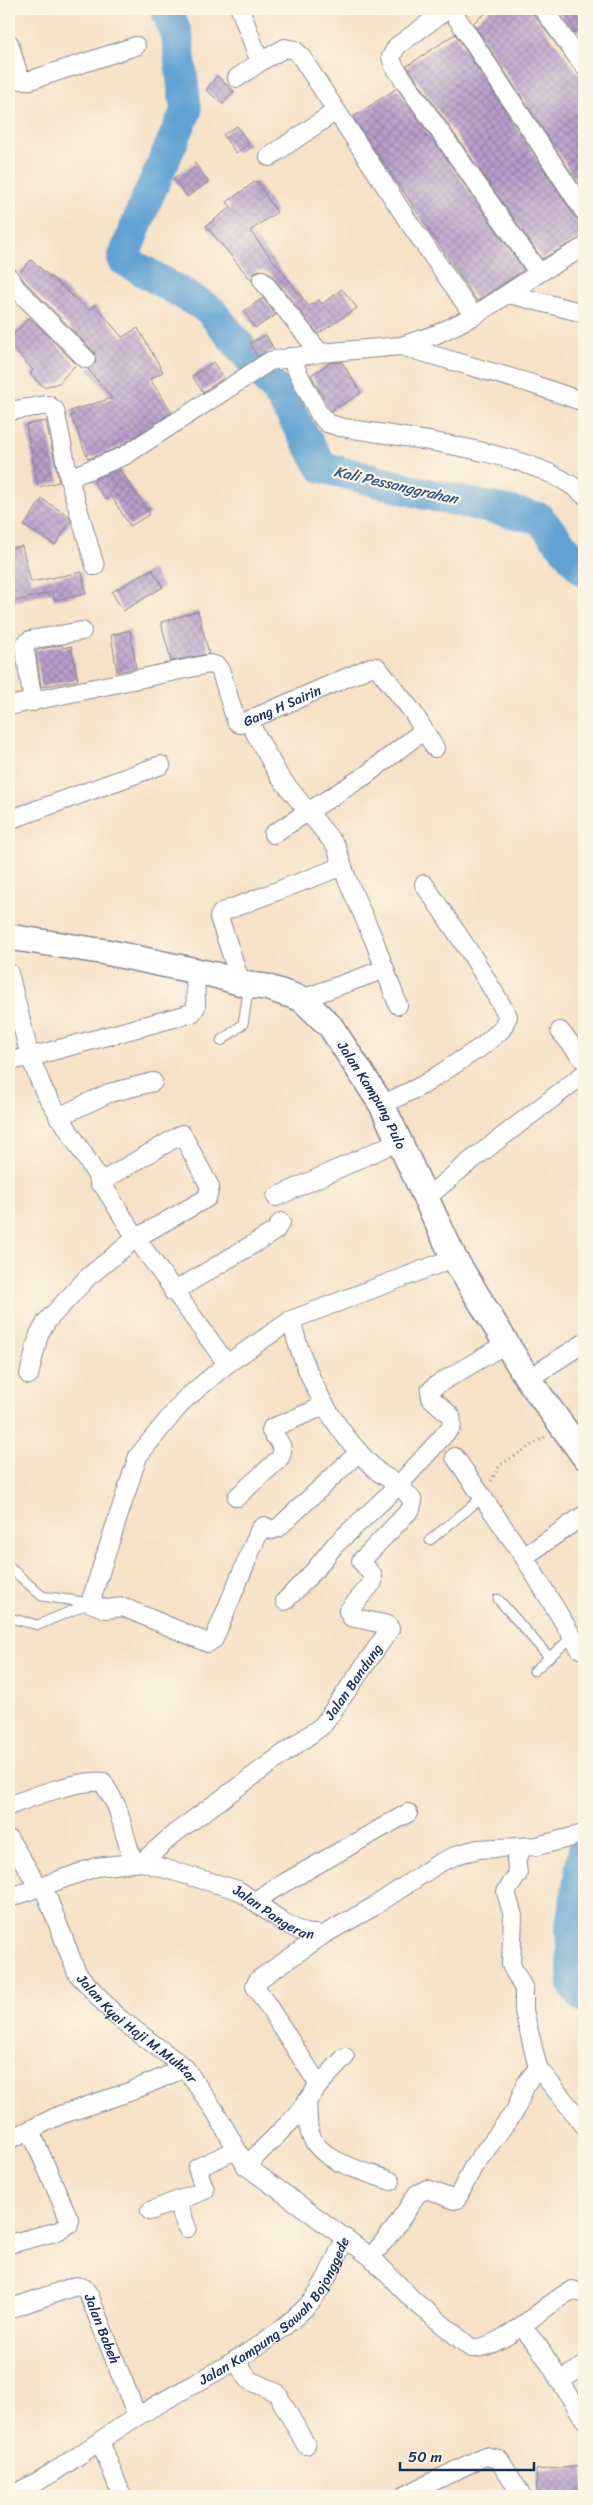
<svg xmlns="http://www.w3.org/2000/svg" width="593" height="2505" viewBox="0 0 593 2505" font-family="Sriracha,sans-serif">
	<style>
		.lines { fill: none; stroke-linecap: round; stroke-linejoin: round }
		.river { stroke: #5ea2d3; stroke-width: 32 }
		.building { fill: url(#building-cross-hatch) }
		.lane-casing { stroke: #888892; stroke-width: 11 }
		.street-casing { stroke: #888892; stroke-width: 20 }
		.secondary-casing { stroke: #888892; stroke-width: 28 }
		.path { stroke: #888892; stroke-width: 3; stroke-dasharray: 1 4; stroke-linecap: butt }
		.lane { stroke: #fff; stroke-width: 9 }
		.street { stroke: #fff; stroke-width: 18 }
		.secondary { stroke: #fff; stroke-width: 25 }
		.labels { text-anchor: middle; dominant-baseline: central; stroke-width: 4.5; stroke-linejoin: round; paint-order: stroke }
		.street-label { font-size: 14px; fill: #1b2f5e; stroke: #fcf5e5 }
		.water-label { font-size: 15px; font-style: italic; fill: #325787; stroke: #fcf5e5 }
	</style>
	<defs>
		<pattern id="building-cross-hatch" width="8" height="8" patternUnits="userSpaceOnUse" patternTransform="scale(1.25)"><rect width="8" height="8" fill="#b89fcb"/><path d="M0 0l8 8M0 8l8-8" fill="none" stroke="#9582a8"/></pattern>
	</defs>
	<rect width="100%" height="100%" fill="#fcf5e5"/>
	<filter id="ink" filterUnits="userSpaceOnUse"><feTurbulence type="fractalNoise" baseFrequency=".02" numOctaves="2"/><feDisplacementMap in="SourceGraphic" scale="10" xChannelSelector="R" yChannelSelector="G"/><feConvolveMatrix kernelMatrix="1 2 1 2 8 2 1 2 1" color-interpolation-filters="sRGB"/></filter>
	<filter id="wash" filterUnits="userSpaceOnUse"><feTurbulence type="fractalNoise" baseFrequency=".0096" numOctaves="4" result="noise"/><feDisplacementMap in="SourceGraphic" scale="20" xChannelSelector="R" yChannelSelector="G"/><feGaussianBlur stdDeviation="1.12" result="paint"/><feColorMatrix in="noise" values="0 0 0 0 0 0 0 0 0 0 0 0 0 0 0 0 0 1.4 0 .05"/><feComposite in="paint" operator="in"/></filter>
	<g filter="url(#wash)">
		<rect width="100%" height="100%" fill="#f6e2c6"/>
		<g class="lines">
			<!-- river -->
			<path class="river" d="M166 9 177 35 186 111 145 203 123 259 210 310 280 395 322 467 422 493 539 518 584 571
				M584 1850 571 1926 574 1986 584 1998"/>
		</g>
		<g id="blocks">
			<!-- building -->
			<path class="building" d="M491 9H533L534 15 584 81V192L473 23Z
				M556 9H584V26L574 33Z
				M455 34 575 217 584 222V236L542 259 407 66Z
				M217 76 234 91 223 104 206 90Z
				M397 88 524 270 477 301 353 117Z
				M237 126 249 144 236 153 223 135Z
				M195 163 208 182 187 197 173 178Z
				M256 181 277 212 250 231 309 306 319 300 322 304 342 289 357 308 318 334 270 273 260 270 255 272 252 281 206 226 231 207 227 202Z
				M31 260 89 310 95 305 122 337 138 328 163 372 150 379 172 412 119 447 88 459 71 416 74 415 70 411 112 398 88 369 96 362 94 352 24 281 19 273Z
				M263 298 276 315 255 328 244 311Z
				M30 318 76 364 59 383 44 387 30 374 33 370 9 344V338Z
				M266 335 274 350 257 357 250 343Z
				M213 362 224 378 203 392 192 376Z
				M342 362 361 393 331 411 311 375 330 363Z
				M46 421 59 482 38 487 26 425Z
				M119 469 150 514 130 526 111 496 106 500 94 482 95 479Z
				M42 499 69 516 71 521 55 545 24 526Z
				M22 546 31 582 82 572 86 594 54 600 52 592 9 603V549Z
				M152 569 163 587 123 611 112 592Z
				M198 611 209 654 171 661 161 622Z
				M130 630 136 668 117 672 111 635Z
				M62 645 63 648 71 646 78 680 41 687 36 650Z
				M584 2466V2496H537L536 2470Z"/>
		</g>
	</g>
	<g filter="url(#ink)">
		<use href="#blocks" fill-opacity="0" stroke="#888892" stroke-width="1"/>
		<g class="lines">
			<!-- lane casing -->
			<g class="lane-casing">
				<path id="lane" d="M221 1041 243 1024 249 985
					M430 1540 483 1497
					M9 1567 42 1596 90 1603
					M498 1599 549 1657
					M9 1618 38 1625 90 1603
					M534 1671 572 1637"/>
			</g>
			<!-- street casing -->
			<g class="street-casing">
				<g id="street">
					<path d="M240 9 260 62"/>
					<path d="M448 9 397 46 391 57 394 66 539 273"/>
					<path d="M451 9 584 211"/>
					<path d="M543 9 584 66"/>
					<path d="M9 43 19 76 22 80H31L136 46"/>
					<path d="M237 78 260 62 285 48 295 50 300 55 408 221 474 316"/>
					<path d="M269 157 336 111"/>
					<path d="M9 277 16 288 86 359"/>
					<path d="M262 280 320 353"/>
					<path d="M509 294 584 313"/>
					<path d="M401 346 437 334 474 316 539 273 584 247"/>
					<path d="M290 357 318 412 327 423 340 427C405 438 537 451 584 495"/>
					<path d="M9 411 48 405 55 410 69 478 95 566"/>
					<path d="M69 478 124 456 270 361 320 353 401 346 529 383 584 402"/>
					<path d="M33 702 24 645 30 640 82 631"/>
					<path id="s1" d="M9 706 209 664 217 666 221 672 236 721 240 724 371 667H377L412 711 435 748"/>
					<path d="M249 722 279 776 336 846 347 879 374 940 398 1005"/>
					<path d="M9 820 161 765"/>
					<path d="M273 834 366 775 424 730"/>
					<path d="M9 973 30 1057 44 1091 136 1238 227 1364"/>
					<path d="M241 983 219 917 222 912 343 866"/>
					<path d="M302 999 385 969"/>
					<path d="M560 1031 584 1060"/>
					<path d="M9 1061 30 1057 192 1013 196 1007 195 971"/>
					<path d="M382 1105 423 1085 484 1045 502 1029 508 1016 473 957 424 884"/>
					<path d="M58 1117 109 1093 153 1082"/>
					<path d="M276 1197 399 1141"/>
					<path d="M425 1199 468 1163 584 1074"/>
					<path d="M173 1292 275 1231 281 1222"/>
					<path d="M29 1375 39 1334 47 1321 88 1277 136 1238 207 1198 210 1187 182 1134 99 1183"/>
					<path d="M528 1379 584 1343"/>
					<path d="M359 1452 278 1528 272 1530 264 1526 260 1529 214 1639 208 1643 123 1607 106 1609 90 1603 138 1456 184 1400 227 1364 291 1320 454 1258"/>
					<path d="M455 1457 524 1557 584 1515"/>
					<path d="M237 1497 279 1459C287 1448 278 1441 271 1431L272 1428 324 1406"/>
					<path d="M524 1557 580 1649"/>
					<path d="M285 1601 314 1571 334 1546 399 1485 452 1426 451 1416 431 1398 430 1391 435 1386 507 1343"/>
					<path d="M9 1806C31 1797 80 1779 103 1782L117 1807 133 1862"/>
					<path d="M9 1839 39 1887"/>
					<path id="s2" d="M142 1862 175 1833 323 1725 390 1629 388 1625 351 1617 348 1611 373 1582V1576L361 1561 411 1509 413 1501C408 1495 403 1488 397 1484 390 1479 381 1475 375 1469 332 1428 305 1377 291 1320"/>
					<path id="s3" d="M43 1886 77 1973 115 2015 185 2068 215 2111 246 2166 345 2238"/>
					<path id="s4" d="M9 1898 96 1867 142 1862 238 1890 283 1922 304 1933 323 1935 373 1907 439 1863 459 1854 478 1849 537 1846 584 1834"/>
					<path d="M255 1901 277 1887 408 1813"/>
					<path d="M538 2068 584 2125"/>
					<path d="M319 2085 255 1986 258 1980 323 1935"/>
					<path d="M307 2101C308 2110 307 2120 309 2129 315 2162 365 2171 391 2181"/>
					<path d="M9 2140 60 2115 129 2092 185 2068"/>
					<path d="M246 2166 296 2116 319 2085 345 2057"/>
					<path d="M177 2201 187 2228"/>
					<path d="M150 2211 205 2190 197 2168 236 2150"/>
					<path d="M9 2244 59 2231 69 2224V2219L30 2130"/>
					<path d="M371 2257 395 2228 417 2194 427 2189 454 2200 457 2199 473 2167 515 2111 527 2082 538 2068 524 2011V1989L511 1965 513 1916 506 1892 518 1874 516 1859 523 1847"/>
					<path id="s5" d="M9 2309 76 2286 84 2288 89 2295 137 2416"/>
					<path d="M521 2326 539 2347 584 2419"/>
					<path d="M235 2360 249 2380 277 2393 306 2445"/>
					<path d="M559 2381 584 2366"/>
					<path d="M100 2441 122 2496"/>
					<path id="s6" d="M9 2496C55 2476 95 2442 138 2416 194 2382 259 2354 306 2307 325 2288 334 2261 345 2238L371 2257 414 2301 471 2348C500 2351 545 2304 572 2290L584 2294"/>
					<path d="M404 2496 485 2456 499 2459 522 2496"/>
				</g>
			</g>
			<!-- secondary casing -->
			<g class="secondary-casing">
				<g id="secondary">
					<path id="s7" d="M9 937 106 952 215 975 249 985 266 987 302 999 331 1027 382 1105 454 1258 528 1379 584 1456"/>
				</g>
			</g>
			<!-- path -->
			<path class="path" d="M491 1481 500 1465 545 1437"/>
			<!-- lane -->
			<use href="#lane" class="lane"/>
			<!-- street -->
			<use href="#street" class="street"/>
			<!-- secondary -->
			<use href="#secondary" class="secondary"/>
		</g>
	</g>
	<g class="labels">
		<!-- street labels -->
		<g class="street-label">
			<text stroke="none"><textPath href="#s1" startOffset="322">Gang H Sairin</textPath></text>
			<text stroke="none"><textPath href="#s7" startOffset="420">Jalan Kampung Pulo</textPath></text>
			<text stroke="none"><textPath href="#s2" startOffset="280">Jalan Bandung</textPath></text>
			<text stroke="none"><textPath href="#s4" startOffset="281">Jalan Pangeran</textPath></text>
			<text stroke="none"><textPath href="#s3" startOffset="176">Jalan Kyai Haji M.Muhtar</textPath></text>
			<text stroke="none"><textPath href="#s6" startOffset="328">Jalan Kampung Sawah Bojonggede</textPath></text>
			<text stroke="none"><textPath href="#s5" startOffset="124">Jalan Babeh</textPath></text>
		</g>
		<!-- water labels -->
		<g class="water-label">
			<text transform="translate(396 485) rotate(13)">Kali Pessanggrahan</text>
		</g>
	</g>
	<!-- margin -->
	<rect width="593" height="2505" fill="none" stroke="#fcf5e5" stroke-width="30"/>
	<!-- scale -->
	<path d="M400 2462v8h134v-8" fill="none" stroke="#1b2f5e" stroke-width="2.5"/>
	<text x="408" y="2462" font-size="15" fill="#1b2f5e" stroke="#fcf5e5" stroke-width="4" paint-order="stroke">50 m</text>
</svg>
